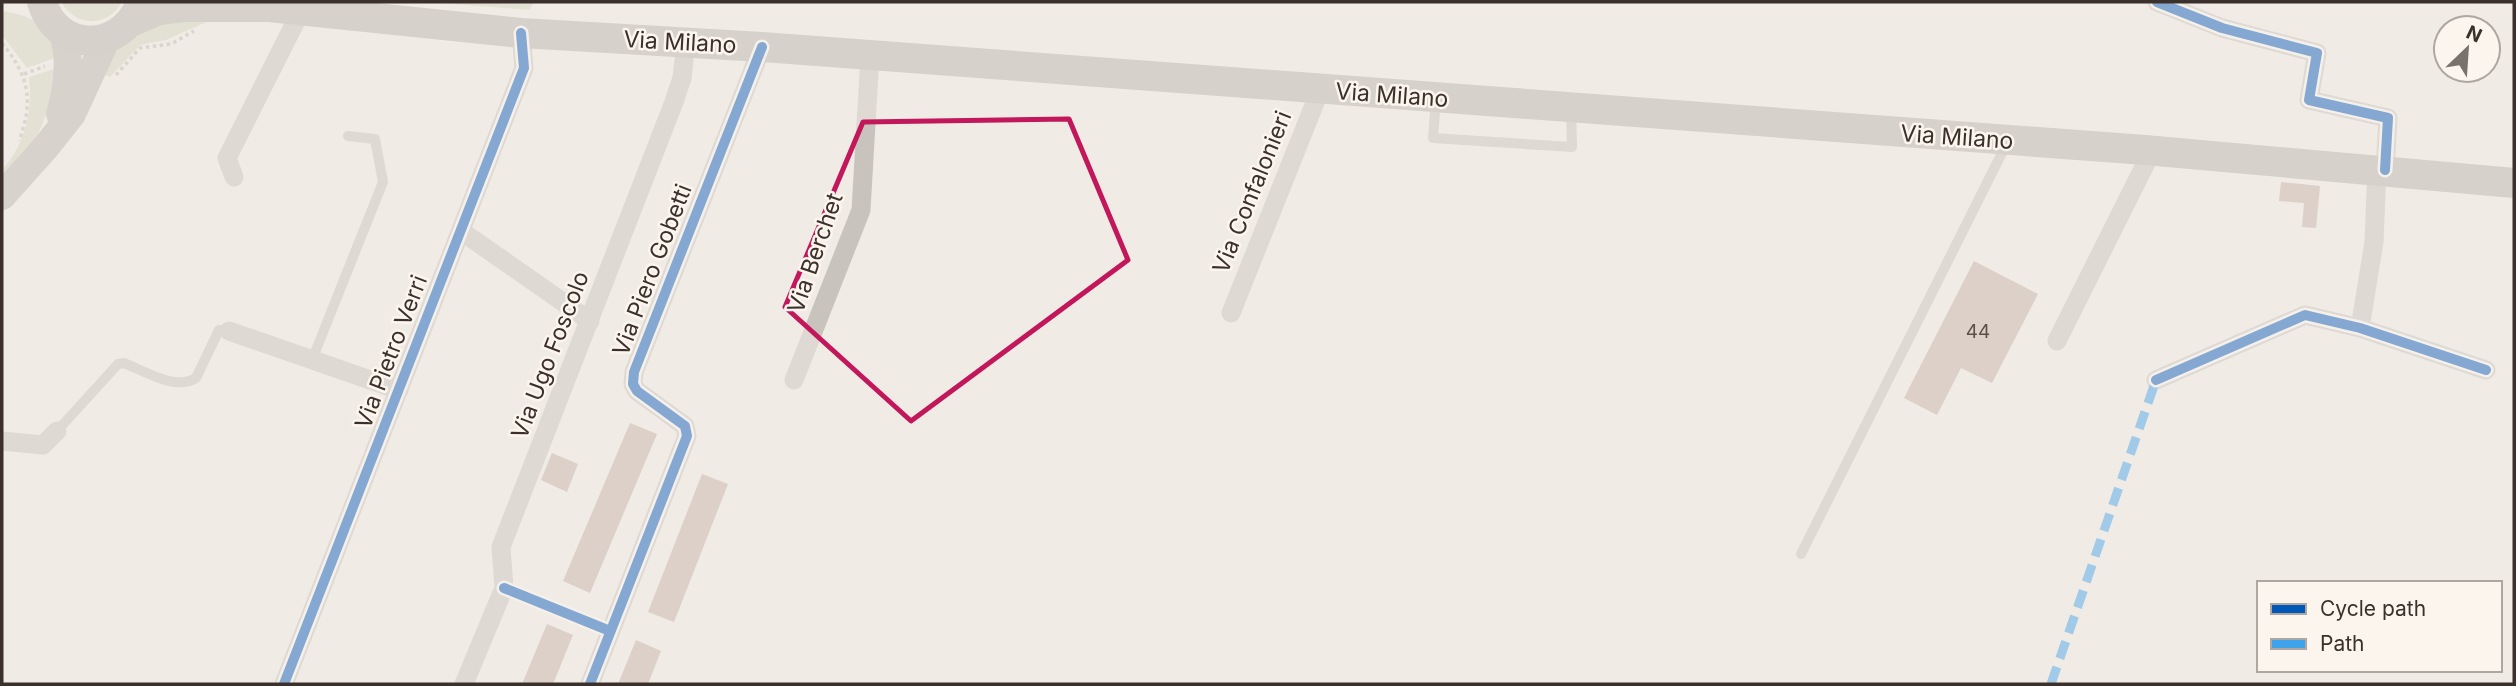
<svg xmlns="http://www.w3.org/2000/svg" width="2516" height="686" viewBox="0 0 2516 686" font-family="Inter,sans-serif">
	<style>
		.green { fill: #d1d6bf }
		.building { fill: #c3afa7 }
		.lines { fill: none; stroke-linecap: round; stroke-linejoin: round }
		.path { stroke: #c2bbb6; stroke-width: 3.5; stroke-dasharray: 3.5 3.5; stroke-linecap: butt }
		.lane { stroke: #c9c3be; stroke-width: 10 }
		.street { stroke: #c9c3be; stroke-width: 19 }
		.secondary { stroke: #bab3ae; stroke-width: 28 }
		.primary { stroke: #b8b1ad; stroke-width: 30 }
		.quiet { stroke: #3fa3eb; stroke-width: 9; stroke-dasharray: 18 9; stroke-linecap: butt }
		.cycleway-casing { stroke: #fbf5ee; stroke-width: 15 }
		.cycleway { stroke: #0057b8; stroke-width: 10 }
		.marked { fill: none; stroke: #c2185b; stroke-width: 5; stroke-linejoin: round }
		.labels { text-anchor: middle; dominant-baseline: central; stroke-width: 5; stroke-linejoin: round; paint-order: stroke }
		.number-label { font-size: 19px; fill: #5d504a }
		.street-label { font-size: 23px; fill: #3b302b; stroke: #fbf5ee }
	</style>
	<rect width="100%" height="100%" fill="#f0ebe5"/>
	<!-- green -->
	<path class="green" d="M61 2H122C107 28 76 27 61 2Z
		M429 2H530L534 3 529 10Z
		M2 11C18 13 42 20 50 36 53 42 53 52 54 58L27 68 2 35Z
		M213 19 166 40 140 45 110 77 100 72C111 52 134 28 157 24 175 20 195 21 213 19Z
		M57 68 50 105 36 139 2 182V170C25 144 33 112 29 77Z"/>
	<!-- building -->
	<path class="building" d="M2281 182 2320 186 2316 228 2302 227 2304 203 2279 201Z
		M1974 261 2038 294 1992 383 1961 368 1937 415 1904 398Z
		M630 423 657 434 590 593 563 581Z
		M552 453 578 464 567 492 541 480Z
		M702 474 728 484 674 622 648 612Z
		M547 624 573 635 553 684H522Z
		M636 640 661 651 648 684H618Z"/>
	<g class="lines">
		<!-- path -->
		<path class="path" d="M2 43C29 76 34 101 19 141
			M24 74 45 66
			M116 75 140 48 171 44 194 31"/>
		<!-- lane -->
		<path class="lane" d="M1436 99 1433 138 1572 147 1571 109
			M312 360 383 182 375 139 348 136
			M57 431 118 364 124 363C144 371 176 391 196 378L219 330 229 331
			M1801 554 2006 145"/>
		<!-- street -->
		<path class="street" d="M2157 2 2222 28 2317 53 2309 100 2388 118 2385 170
			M234 177 227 158 301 11
			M461 231 590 321
			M1231 313 1320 90
			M2360 328 2374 242 2377 169
			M229 331 399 390
			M2057 341 2152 151
			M794 380 861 210 870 55
			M2156 380 2305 315 2360 328 2486 370
			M2 441 43 445 57 431
			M284 684 524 68 521 33
			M464 684 504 588 501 547 674 102 682 78 686 42
			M590 684 687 436 685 426 637 391 633 384 634 372 762 47"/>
		<!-- secondary -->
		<path class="secondary" d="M60 114C68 87 71 59 63 33
			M2 196 45 148 72 114 107 38"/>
		<!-- primary -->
		<path class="primary" d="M42 2C57 53 120 53 140 5
			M131 22 159 10 183 7H269L521 33 762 47 2145 150 2514 183"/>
		<!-- quiet -->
		<path class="quiet" d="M2051 684 2156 380"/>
		<!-- cycleway casing -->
		<g class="cycleway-casing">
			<path id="cycleway" d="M2157 2 2222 28 2317 53 2309 100 2388 118 2385 170
				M2156 380 2305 315 2360 328 2486 370
				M504 588 610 631
				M284 684 524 68 521 33
				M590 684 687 436 685 426 637 391 633 384 634 372 762 47"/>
		</g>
		<!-- cycleway -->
		<use href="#cycleway" class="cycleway"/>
	</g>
	<!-- marked area -->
	<path d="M0 0H2516V686H0ZM1069 119 1128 260 911 421 785 307 863 122Z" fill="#f0ebe5" fill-opacity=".55" fill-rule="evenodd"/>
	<path class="marked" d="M1069 119 1128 260 911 421 785 307 863 122Z"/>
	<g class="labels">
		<!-- number labels -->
		<g class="number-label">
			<text x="1978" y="331">44</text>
		</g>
		<!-- street labels -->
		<g class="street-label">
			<text transform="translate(680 42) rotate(3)">Via Milano</text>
			<text transform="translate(1392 95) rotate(4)">Via Milano</text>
			<text transform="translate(1957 137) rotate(4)">Via Milano</text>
			<text transform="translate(1252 192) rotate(-68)">Via Confalonieri</text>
			<text transform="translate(815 253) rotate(-71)">Via Berchet</text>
			<text transform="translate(652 270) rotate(-69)">Via Piero Gobetti</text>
			<text transform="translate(391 352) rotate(-69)">Via Pietro Verri</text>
			<text transform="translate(550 355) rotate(-69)">Via Ugo Foscolo</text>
		</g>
	</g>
	<!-- border -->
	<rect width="2516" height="686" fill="none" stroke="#3b302b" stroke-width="7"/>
	<!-- legend -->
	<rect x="2257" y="581" width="245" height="91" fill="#fbf5ee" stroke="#aea6a0" stroke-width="2"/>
	<rect x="2271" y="604" width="35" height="10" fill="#0057b8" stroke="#aea6a0" stroke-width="2"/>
	<text x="2320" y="616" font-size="21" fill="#3b302b">Cycle path</text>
	<rect x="2271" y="639" width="35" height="10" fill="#3fa3eb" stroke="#aea6a0" stroke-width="2"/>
	<text x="2320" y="651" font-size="21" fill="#3b302b">Path</text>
	<!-- north arrow -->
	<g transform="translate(2467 49) rotate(25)"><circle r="33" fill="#fbf5ee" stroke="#aea6a0" stroke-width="2"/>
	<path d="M0-5L12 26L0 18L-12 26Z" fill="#7a716c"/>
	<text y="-10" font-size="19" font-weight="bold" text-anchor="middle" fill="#3b302b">N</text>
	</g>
</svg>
